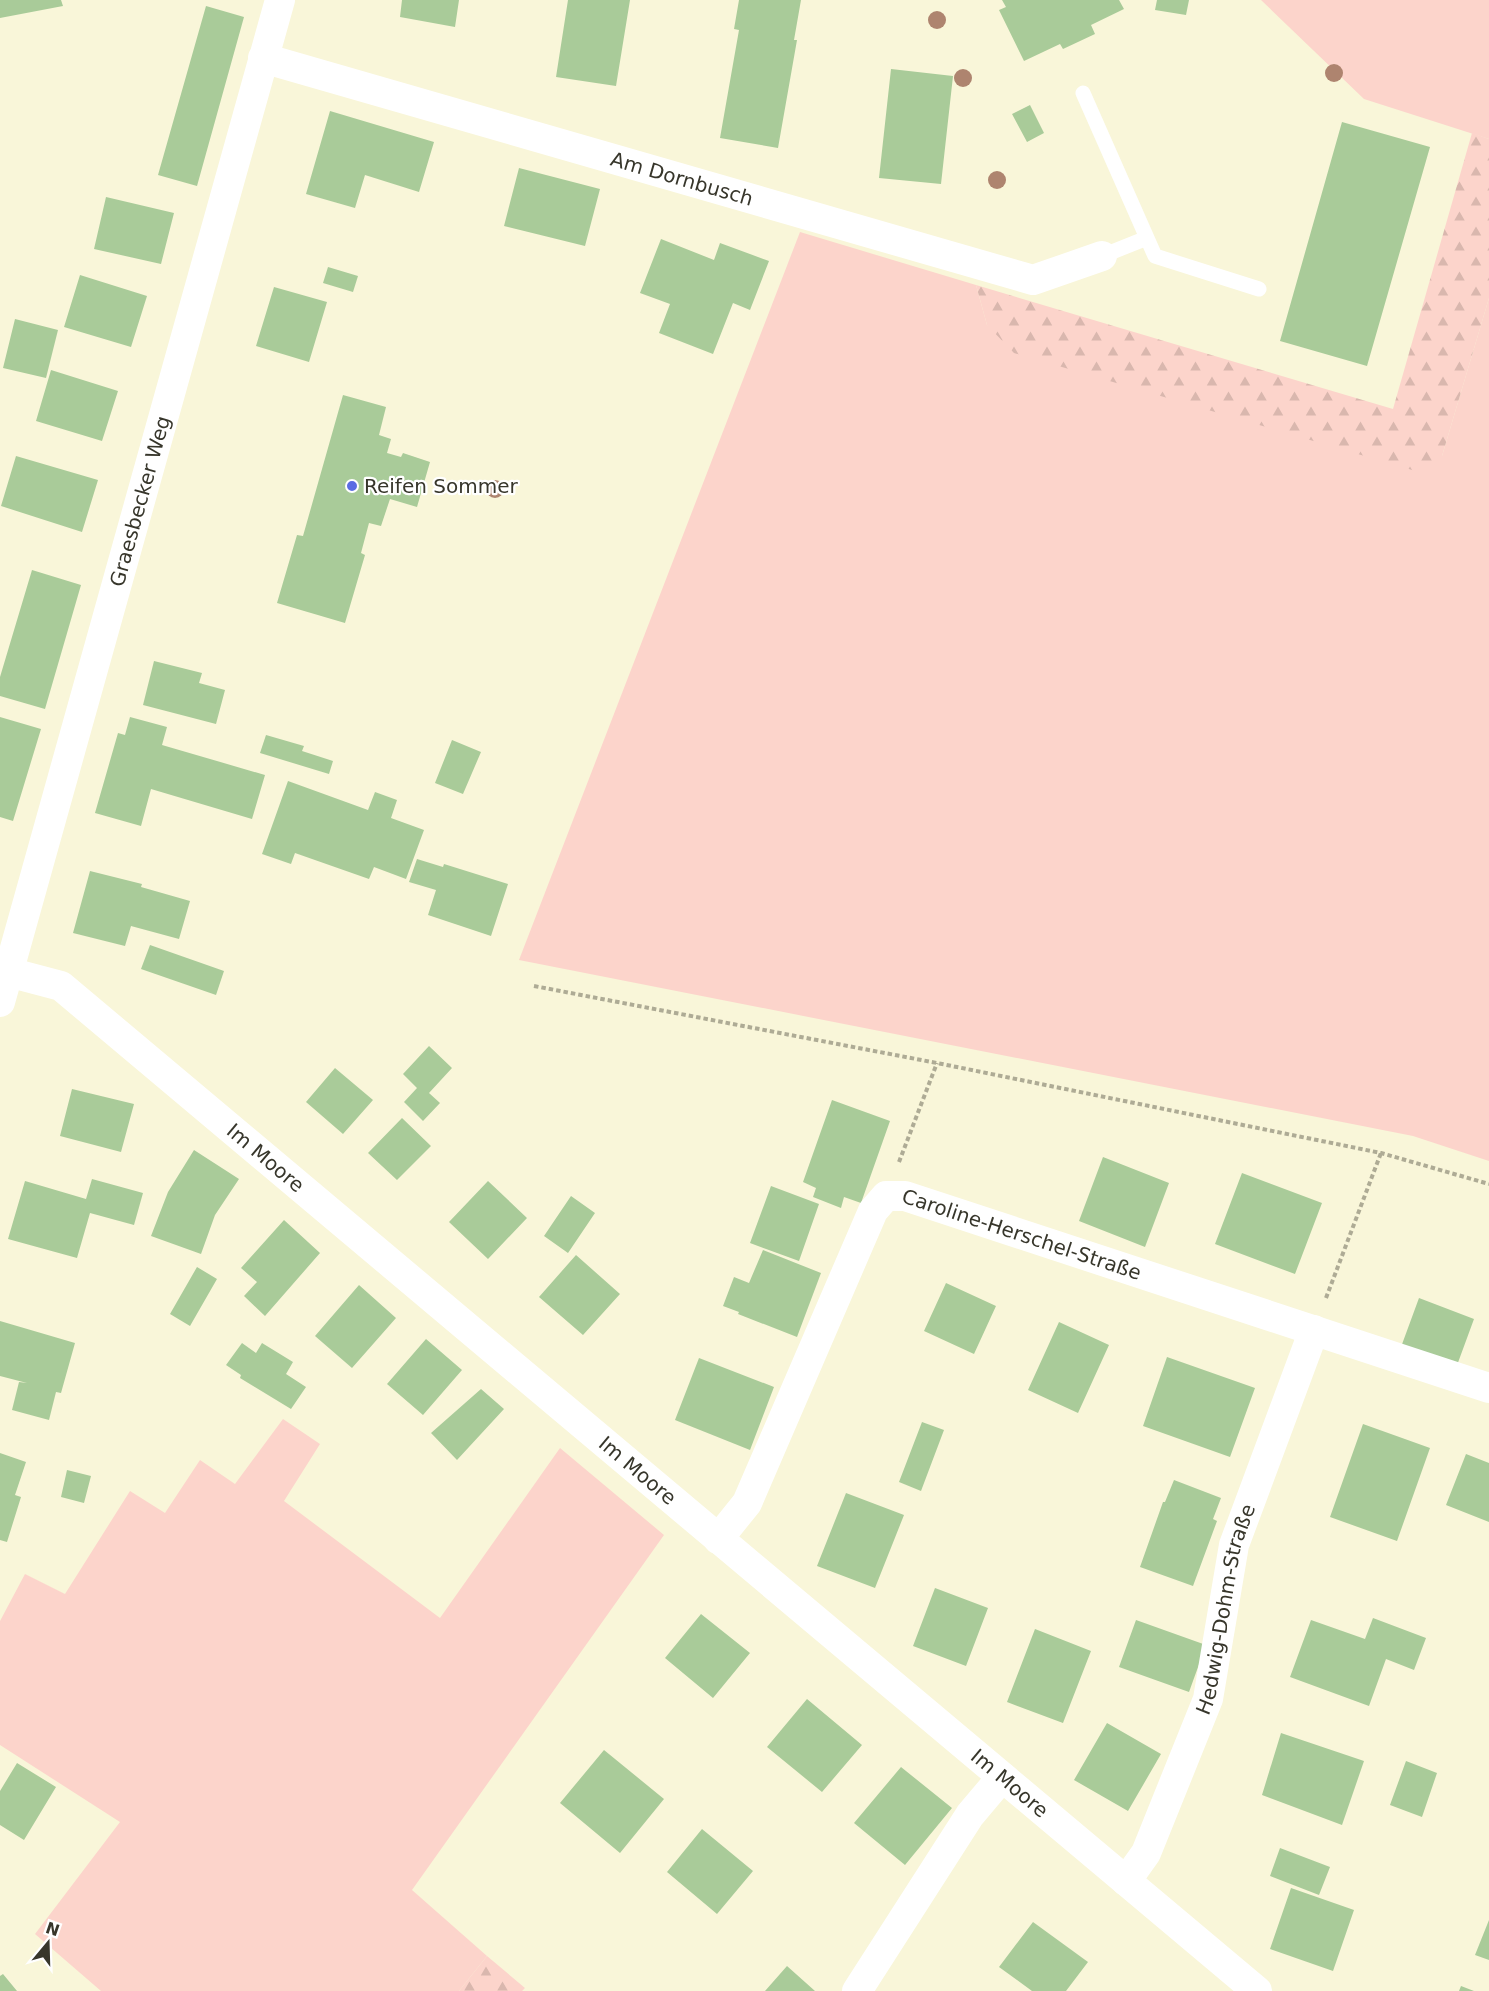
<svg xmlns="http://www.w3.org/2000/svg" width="1489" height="1991" viewBox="0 0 1489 1991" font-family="'DejaVu Sans',sans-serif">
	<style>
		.green { fill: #fcd4cb }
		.forest { fill: url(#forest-firs) }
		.building { fill: #a9cb99 }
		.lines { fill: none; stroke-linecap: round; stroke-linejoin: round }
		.path { stroke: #aeab95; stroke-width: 4; stroke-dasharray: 4.5 3; stroke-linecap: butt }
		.service { stroke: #fff; stroke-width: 15 }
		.minor { stroke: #fff; stroke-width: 30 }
		.tree { fill: #ae846f }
		.poi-dot { fill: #5b6ce3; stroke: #fff; stroke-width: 2 }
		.labels { text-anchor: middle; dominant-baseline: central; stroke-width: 4.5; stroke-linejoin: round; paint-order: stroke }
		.street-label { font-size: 20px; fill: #37362b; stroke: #fff }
		.poi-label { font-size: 20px; fill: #37362b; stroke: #fff; text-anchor: start }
	</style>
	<defs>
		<pattern id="forest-firs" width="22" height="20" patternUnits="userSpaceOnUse" patternTransform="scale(1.5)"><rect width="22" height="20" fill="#fcd4cb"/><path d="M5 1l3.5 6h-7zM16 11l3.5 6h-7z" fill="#d9b7ae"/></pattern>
	</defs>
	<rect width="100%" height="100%" fill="#f9f6d9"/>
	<!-- green -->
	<path class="green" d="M1261 0H1489V139L1364 99Z
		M800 232 976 285 987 325 1442 456 1489 298V1161L1413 1136 519 960Z
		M283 1419 320 1444 284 1501 440 1618 560 1448 664 1535 412 1890 487 1956 459 1991H101L35 1934 120 1822 0 1745V1621L25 1574 65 1594 130 1491 165 1513 200 1460 235 1484Z"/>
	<!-- forest -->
	<path class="forest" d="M1472 133 1489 139V298L1442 456 1419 472 1014 353 987 325 976 285 1393 409Z
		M487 1956 525 1988 522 1991H459Z"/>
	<!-- building -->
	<path class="building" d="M0 0H61L63 6 0 18Z
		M402 0H459L455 27 400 17Z
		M568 0H630L616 86 556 77Z
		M739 0H801L794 40H797L778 148 720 138 739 30 734 29Z
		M1002 0H1119L1124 9 1091 25 1095 34 1063 49 1060 44 1024 61 999 10 1006 7Z
		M1157 0H1189L1186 15 1155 10Z
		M206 6 244 17 197 186 158 175Z
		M891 69 953 76 941 184 879 178Z
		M1030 105 1044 133 1027 142 1012 114Z
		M330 111 434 142 419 192 365 175 355 208 306 194Z
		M1342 122 1430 147 1367 366 1280 341Z
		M519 168 600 189 585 246 504 226Z
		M106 197 174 213 161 264 94 249Z
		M661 239 714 260 720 243 769 261 750 310 733 303 713 354 659 333 670 304 640 293Z
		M328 267 358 276 353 292 323 283Z
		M80 275 147 296 131 347 64 327Z
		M274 287 327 302 309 362 256 346Z
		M15 319 58 330 46 378 3 368Z
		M51 370 118 391 102 441 36 421Z
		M343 395 386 407 379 435 391 439 387 453 401 457 403 453 430 462 417 507 390 499 381 526 369 523 361 553 365 555 345 623 277 603 297 535 303 536Z
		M16 456 98 480 82 532 1 506Z
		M32 570 81 585 45 709 0 696V677Z
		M154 661 202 673 199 683 225 690 216 724 143 705Z
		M0 717 41 729 13 821 0 817Z
		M130 717 167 727 162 745 265 775 252 819 151 789 141 826 95 813 118 733 125 735Z
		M266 735 304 746 302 751 333 761 329 774 260 753Z
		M452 740 481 752 463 794 435 783Z
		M288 781 368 810 375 792 397 800 391 818 424 830 406 879 374 867 369 879 295 853 291 864 262 854Z
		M417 859 443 867 444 864 508 884 491 936 428 915 436 890 409 882Z
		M90 871 142 884 141 887 190 901 179 939 131 926 125 946 73 933Z
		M150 945 224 971 216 995 141 969Z
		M429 1046 452 1068 429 1093 440 1103 423 1121 404 1102 417 1088 403 1074Z
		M335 1068 373 1100 343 1134 306 1102Z
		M72 1089 134 1104 121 1152 60 1136Z
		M832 1100 890 1121 861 1203 844 1197 841 1208 813 1197 816 1188 803 1182Z
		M402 1118 431 1146 397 1180 368 1153Z
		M194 1150 239 1179 215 1215 201 1254 151 1236 168 1192Z
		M1103 1157 1169 1183 1145 1247 1079 1221Z
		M1242 1173 1322 1203 1295 1274 1215 1244Z
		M92 1179 143 1193 134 1225 90 1213 77 1258 8 1239 25 1181 86 1199Z
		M488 1181 527 1218 488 1259 449 1222Z
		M771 1186 819 1204 799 1261 750 1243Z
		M571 1196 595 1213 568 1253 544 1236Z
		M284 1220 320 1253 265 1316 244 1296 257 1282 241 1268Z
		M763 1250 821 1273 797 1337 738 1314 739 1312 723 1306 734 1277 749 1283Z
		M576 1255 620 1294 583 1335 539 1297Z
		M197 1267 217 1279 190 1326 170 1314Z
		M946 1283 996 1306 974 1354 924 1331Z
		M359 1285 396 1318 352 1368 315 1336Z
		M1419 1298 1474 1319 1456 1368 1401 1347Z
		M0 1321 75 1343 61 1393 56 1392 49 1420 12 1410 19 1382 27 1383 0 1376Z
		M1059 1322 1109 1345 1078 1413 1028 1390Z
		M426 1339 462 1370 423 1415 387 1384Z
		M242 1343 256 1353 262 1343 293 1362 286 1374 306 1387 291 1409 240 1378 241 1375 226 1365Z
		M1167 1357 1255 1388 1230 1457 1143 1426Z
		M699 1358 774 1387 750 1450 675 1420Z
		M481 1389 504 1409 457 1460 431 1433Z
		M922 1422 944 1430 921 1491 899 1482Z
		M1363 1424 1430 1448 1397 1541 1330 1517Z
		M0 1453 26 1462 15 1495 21 1497 7 1542 0 1540Z
		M1466 1454 1489 1463V1522L1446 1505Z
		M67 1470 91 1476 84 1503 61 1497Z
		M1174 1480 1221 1498 1213 1519 1217 1521 1193 1586 1140 1567 1163 1502H1165Z
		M846 1493 904 1515 875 1588 817 1566Z
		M935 1588 988 1608 966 1666 913 1646Z
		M701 1614 750 1653 713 1698 665 1658Z
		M1373 1618 1426 1638 1414 1670 1386 1659 1369 1706 1290 1677 1311 1620 1365 1639Z
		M1136 1620 1206 1645 1189 1692 1119 1667Z
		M1035 1629 1091 1651 1063 1723 1007 1702Z
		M807 1699 862 1745 822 1792 767 1747Z
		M1107 1723 1161 1754 1128 1811 1074 1780Z
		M1281 1733 1364 1761 1342 1825 1262 1795Z
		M604 1750 664 1799 620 1853 560 1803Z
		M1406 1761 1437 1773 1422 1817 1390 1805Z
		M17 1763 56 1787 24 1840 0 1825V1791Z
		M901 1767 952 1808 905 1865 854 1823Z
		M702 1829 753 1871 717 1914 667 1872Z
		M1280 1848 1330 1867 1319 1895 1270 1876Z
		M1291 1888 1354 1910 1333 1971 1270 1949Z
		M1489 1920V1960L1475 1955Z
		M1033 1922 1088 1962 1066 1991H1032L999 1967Z
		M787 1966 815 1991H765Z
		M3 1974 17 1991H0V1976Z
		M1461 1986 1474 1991H1459Z"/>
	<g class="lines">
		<!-- path -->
		<path class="path" d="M534 986 937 1063 1381 1153 1489 1184
			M899 1162 937 1063
			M1326 1298 1381 1153"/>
		<!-- service -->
		<path class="service" d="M1083 93 1147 238 1102 256
			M1147 238 1155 256 1259 289"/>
		<!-- minor -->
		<g class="minor">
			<path id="s1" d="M263 58 1033 280 1102 256"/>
			<path id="s2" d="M8 972 61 986 1257 1991"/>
			<path id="s3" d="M0 1002 280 0"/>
			<path id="s4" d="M718 1539 747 1503 873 1211 886 1196H905L1489 1388"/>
			<path id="s5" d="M1126 1881 1146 1853 1208 1699 1234 1545 1314 1330"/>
			<path d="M857 1991 970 1815 1002 1777"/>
		</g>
	</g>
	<!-- trees -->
	<g class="tree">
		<circle cx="937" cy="20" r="9"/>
		<circle cx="1334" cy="73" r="9"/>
		<circle cx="963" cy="78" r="9"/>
		<circle cx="997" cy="180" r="9"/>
		<circle cx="495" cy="489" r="9"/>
	</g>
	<!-- markers -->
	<circle class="poi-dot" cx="352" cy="486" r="6"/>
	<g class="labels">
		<!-- street labels -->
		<g class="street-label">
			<text stroke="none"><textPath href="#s1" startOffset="436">Am Dornbusch</textPath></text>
			<text stroke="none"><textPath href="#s3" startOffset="520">Graesbecker Weg</textPath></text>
			<text stroke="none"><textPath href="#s2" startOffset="322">Im Moore</textPath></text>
			<text stroke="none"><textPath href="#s4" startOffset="526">Caroline-Herschel-Straße</textPath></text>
			<text stroke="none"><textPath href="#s2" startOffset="808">Im Moore</textPath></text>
			<text stroke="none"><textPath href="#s5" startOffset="292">Hedwig-Dohm-Straße</textPath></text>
			<text stroke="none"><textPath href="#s2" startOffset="1294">Im Moore</textPath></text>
		</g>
		<!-- poi labels -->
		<g class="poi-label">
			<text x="364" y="486">Reifen Sommer</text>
		</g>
	</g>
	<!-- north arrow -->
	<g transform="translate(48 1943) rotate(19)" stroke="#ffffff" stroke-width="4.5" paint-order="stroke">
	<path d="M0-4.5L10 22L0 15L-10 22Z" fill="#37362b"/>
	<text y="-9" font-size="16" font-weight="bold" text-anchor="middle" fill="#37362b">N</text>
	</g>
</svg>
